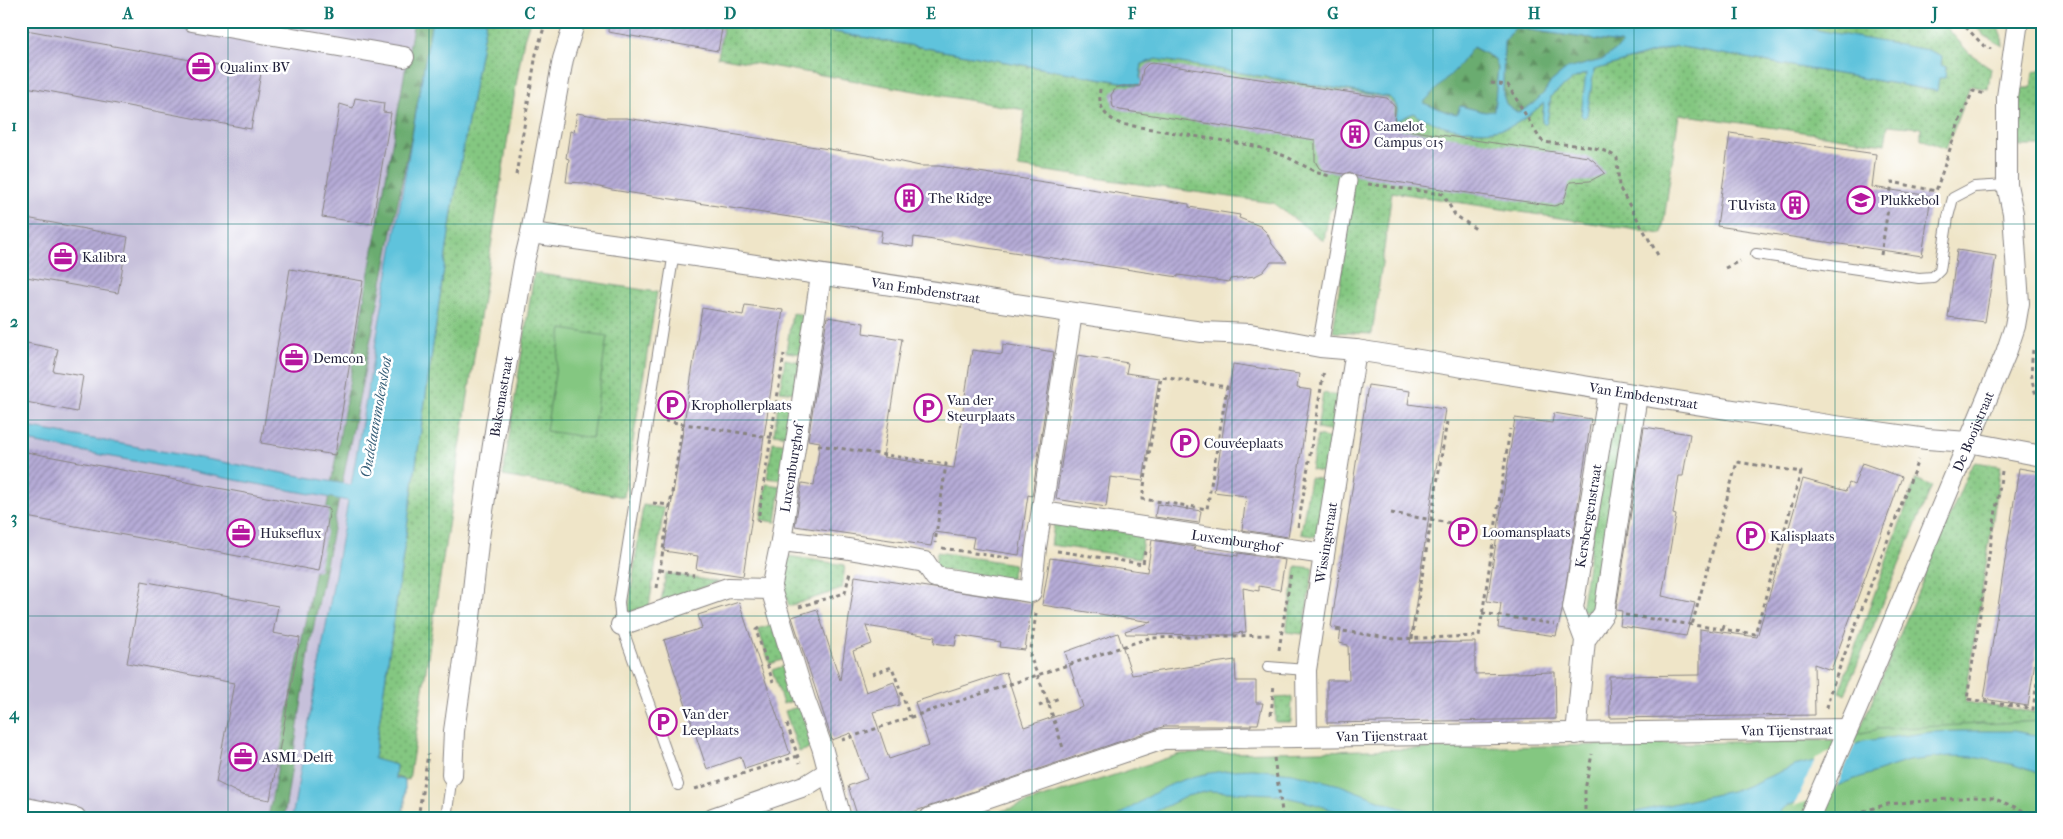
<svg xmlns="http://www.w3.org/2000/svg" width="2063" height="839" viewBox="0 0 2063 839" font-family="'IM FELL French Canon',serif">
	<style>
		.industrial { fill: #c6c0da }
		.grass { fill: url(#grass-dots); stroke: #53745e }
		.forest { fill: url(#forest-firs); stroke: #466755 }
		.park { fill: #84c781; stroke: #53745e }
		.water { fill: #5ec3dc; stroke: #40728c; fill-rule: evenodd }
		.pier { fill: #efe5c8 }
		.building { fill: url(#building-hatch) }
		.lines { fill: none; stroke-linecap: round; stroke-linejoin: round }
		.service-casing { stroke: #888482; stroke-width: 12 }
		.pedestrian-casing { stroke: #888482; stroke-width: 17 }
		.minor-casing { stroke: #888482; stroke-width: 22 }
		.path { stroke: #888482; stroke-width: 3; stroke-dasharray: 4 4; stroke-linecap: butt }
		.service { stroke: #fff; stroke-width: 10 }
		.pedestrian { stroke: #fff; stroke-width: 15 }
		.minor { stroke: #fff; stroke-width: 20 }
		.grid { fill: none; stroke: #0f766e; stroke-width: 1; stroke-opacity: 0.55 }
		.labels { text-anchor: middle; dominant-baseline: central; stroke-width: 5; stroke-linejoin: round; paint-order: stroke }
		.poi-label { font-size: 14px; fill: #22223b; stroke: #fff; text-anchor: start }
		.street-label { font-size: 14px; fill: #22223b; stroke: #fff }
		.water-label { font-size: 15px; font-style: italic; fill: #3a627b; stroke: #fff }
		.neatline { fill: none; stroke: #0f766e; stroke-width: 2 }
		.grid-label { font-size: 16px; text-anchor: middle; font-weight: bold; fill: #0f766e }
	</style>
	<defs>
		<pattern id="grass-dots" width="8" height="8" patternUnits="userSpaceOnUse" patternTransform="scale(1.25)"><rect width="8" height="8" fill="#84c781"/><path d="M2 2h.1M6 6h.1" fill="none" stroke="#6ca16b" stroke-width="1.8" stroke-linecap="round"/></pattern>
		<pattern id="forest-firs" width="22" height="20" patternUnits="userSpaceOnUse" patternTransform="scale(1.25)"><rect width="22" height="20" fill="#6bac6f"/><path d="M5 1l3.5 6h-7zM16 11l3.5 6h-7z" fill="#588c5c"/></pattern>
		<pattern id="building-hatch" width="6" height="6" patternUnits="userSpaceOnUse" patternTransform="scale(1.25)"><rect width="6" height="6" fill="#b6acd7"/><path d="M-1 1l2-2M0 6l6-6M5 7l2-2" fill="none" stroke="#948cb0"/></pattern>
	</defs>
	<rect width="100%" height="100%" fill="#fff"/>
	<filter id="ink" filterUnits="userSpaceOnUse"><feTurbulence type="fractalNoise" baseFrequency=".02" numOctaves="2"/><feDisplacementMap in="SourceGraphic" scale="10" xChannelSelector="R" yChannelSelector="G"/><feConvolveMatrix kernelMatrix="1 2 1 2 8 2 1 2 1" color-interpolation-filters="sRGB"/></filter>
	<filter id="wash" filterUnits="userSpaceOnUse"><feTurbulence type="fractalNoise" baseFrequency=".0096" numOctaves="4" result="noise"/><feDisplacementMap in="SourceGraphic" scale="20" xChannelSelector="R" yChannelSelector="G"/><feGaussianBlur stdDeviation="1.12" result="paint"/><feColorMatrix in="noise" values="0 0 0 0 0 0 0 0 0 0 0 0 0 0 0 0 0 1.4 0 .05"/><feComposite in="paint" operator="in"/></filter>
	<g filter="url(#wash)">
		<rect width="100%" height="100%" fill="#efe5c8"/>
		<!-- industrial -->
		<path class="industrial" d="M21 21H432L292 818H21Z"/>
		<!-- grass -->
		<path class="grass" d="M486 21H530L524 39 516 84 409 780C393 779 385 769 374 759L453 205Z
			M686 21H771L1143 86 1140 77 1142 64 1156 59 1389 97C1397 103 1400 110 1394 119L1399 120 1413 113C1437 127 1482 137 1509 126 1523 121 1533 111 1544 103L1542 122 1545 125 1547 122 1551 96 1573 79 1587 73 1581 115H1587L1594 70 1677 46 1936 91 1939 78 1945 72 1946 67 1767 21H1941L1969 53 1991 68 1988 89 1970 86 1946 149 1921 139V128L1888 125 1885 144 1679 114 1662 234 1392 192 1372 334 1333 332 1353 195 1329 211 1324 241 1273 203 1018 167 1025 110 718 57 723 28Z
			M1971 21C1991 21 2001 22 2003 46L1984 36Z
			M2042 69V146H2018L2017 114 2021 88H2031L2033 72Z
			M534 273 657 292 624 497 503 476Z
			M792 313 807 315 802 354 786 352Z
			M785 359 800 362 795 393 780 391Z
			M1323 393 1339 396 1334 432 1317 429Z
			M779 398 794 401 789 436 774 434Z
			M1610 423 1625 426 1596 613 1581 610Z
			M1317 436 1333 439 1327 473 1311 470Z
			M773 442 788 444 782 480 767 478Z
			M1975 462 2001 466 1965 702 2034 712 2035 707 2042 708V736L1853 746 1969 470Z
			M1310 478 1327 480 1318 537 1301 534Z
			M1916 479 1932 486 1845 694 1839 692Z
			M766 484 781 486 776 522 761 520Z
			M643 505 664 508 649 607 628 612Z
			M1055 518 1144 532 1140 558 1051 545Z
			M937 552 1014 564 1011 580 934 569Z
			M788 556 845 565 842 589 789 606 783 588Z
			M1296 566 1313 568 1303 634 1286 632Z
			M666 573 718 582 661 602Z
			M773 624 785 659 770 664 758 629Z
			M787 665 798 699 783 704 772 670Z
			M1292 697 1291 722H1275V698Z
			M801 706 814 747 799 752 785 711Z"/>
		<!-- forest -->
		<path class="forest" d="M414 21H434L311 640 284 818H268L330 490Z
			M1515 28 1620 43 1623 45 1602 60 1567 69 1551 82 1544 93 1533 104 1518 113 1506 104 1503 95V80L1504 42Z
			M1472 47 1495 59 1498 68 1494 112H1485L1461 106 1457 114 1447 112 1422 103 1456 69Z"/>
		<!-- park -->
		<path class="park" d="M562 329 607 336 592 438 546 431Z
			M2042 721V818H980L1180 754 1830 740 1879 729Z"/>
		<!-- water -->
		<path class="water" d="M432 21H486L453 205 374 759 396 765 395 778 405 780V803L401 818H292L348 501 21 440V426L351 485Z
			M771 21H1767L1928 50 1942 56 1941 65 1946 67 1945 78H1939L1937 91 1676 46 1594 70 1587 115 1584 118 1581 115 1586 73 1573 79 1551 96 1547 122 1545 125 1542 122 1544 103C1533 112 1521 123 1508 127 1479 136 1438 128 1413 113L1399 120 1394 119C1400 110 1397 104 1389 97L1156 59 1142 64 1140 77 1144 86ZM1515 28 1620 43 1622 45 1602 60 1567 69 1551 82 1544 93 1533 104 1518 113 1506 104 1503 95V80L1504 42ZM1473 47 1495 59 1498 68 1494 111 1485 112 1460 106 1457 114 1447 112 1423 103 1456 69Z
			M1962 731H2014L2042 736V774L2011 764 1973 757 1951 756 1908 761 1849 781 1795 803 1785 807 1774 818H1596L1636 812 1740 789 1794 766 1814 761 1864 741 1932 732Z
			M1253 769 1292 773 1340 785 1394 806 1437 818H1355L1315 804 1273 794 1209 791 1187 796 1143 818H1115C1130 809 1145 798 1160 790 1189 774 1222 770 1253 769Z"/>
		<!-- pier -->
		<path class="pier" d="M1856 742 1835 791 1794 806 1816 758Z"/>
		<g id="blocks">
			<!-- building -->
			<path class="building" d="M609 21H675L722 29 718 51 608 32Z
				M21 29 261 73 251 129 21 86Z
				M1152 63 1387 98 1395 107 1394 128 1588 157 1594 161 1605 173 1590 181 1570 182 1563 203 1554 206 1356 176 1350 172 1344 174 1324 171 1319 168 1315 161V140L1120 110 1113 107 1111 95 1116 88 1121 86H1140L1143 69 1148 64Z
				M355 98 384 103 383 112 391 113 372 224 322 217 340 104 353 108Z
				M577 113 605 118H626L868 155 920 166H939L1189 204V207L1240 215 1239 218 1260 226 1267 233 1272 244 1287 262H1271L1263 272 1255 276 1230 279 1229 282 1178 275V277L914 237 913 247 880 242 882 231 612 190 584 183 566 182 569 159 566 158 570 131 574 132Z
				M1730 133 1876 154 1872 187 1931 196 1922 256 1717 226Z
				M21 217 128 237 118 293 21 276Z
				M1957 250 1996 256 1985 322 1948 317Z
				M290 269 363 281 335 455 261 443Z
				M745 305 783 310 743 576 696 569 698 556 664 551 702 308 743 315Z
				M827 317 864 323 863 333 902 339 883 457 920 463 954 468 972 350 1002 354 1003 344 1054 352 1032 496 1028 495 1019 555 972 548 974 537 934 532 931 546 795 526 802 483 814 485 820 442 808 440Z
				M21 342 58 349 53 371 83 376 77 412 21 401Z
				M1078 355 1128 363 1126 373 1159 378 1143 481 1110 477 1106 507 1056 499Z
				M1233 364 1299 374 1297 388 1311 390 1288 537 1242 530 1246 496 1214 492Z
				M1368 385 1410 391 1408 404 1445 409 1410 643 1475 642V674L1555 672 1556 719 1327 723V680H1349L1348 645 1339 643 1341 629 1331 627Z
				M1554 413 1591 419 1562 611 1556 636 1498 628 1501 603 1487 601 1515 418 1552 423Z
				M1644 427 1690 434 1683 476H1679L1673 514 1676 515 1662 596 1695 603 1686 636 1620 626 1622 611 1616 610Z
				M21 451 330 509 319 571 21 516Z
				M1862 463 1902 477 1831 670 1814 664 1815 715 1610 718 1609 676 1700 675V629L1757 637 1803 479 1846 491 1849 483 1854 485Z
				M2019 468 2042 472V617L2028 706 1984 699Z
				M1157 504 1201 511 1199 523 1155 517Z
				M1152 540 1195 547 1194 550 1238 556V553L1285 560 1280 590 1259 586V591L1243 588 1246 632 1234 633V635L1126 634 1125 631 1151 622 1042 605 1050 558 1147 572Z
				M855 576 1032 603 1025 650 1000 647 1001 642 957 635 955 646 934 643 935 637 866 626 872 644 853 651 866 692 894 682 899 696V705L873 712 889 759 929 746 915 702 1006 672 1024 727 1083 707 1065 652 1118 633 1132 675 1235 660 1236 681H1256V703H1263L1258 724H1251V726H1165L895 818H858L848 786 867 779 851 733 832 740 792 617 817 609 840 680Z
				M142 581 278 606 273 633 300 638 270 800 242 795 216 782 234 683 127 663Z
				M739 602 790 754 745 769 741 757 707 769 664 640 702 628 698 615Z"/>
		</g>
	</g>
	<g filter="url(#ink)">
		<use href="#blocks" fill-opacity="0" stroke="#888482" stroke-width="1"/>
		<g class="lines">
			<!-- service casing -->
			<g class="service-casing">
				<path id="service" d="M674 252 619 602 621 625 678 785
					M1756 254 1919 278 1933 277 1940 270 1948 217 1953 198 1974 187 2007 185
					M1268 667 1306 670
					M446 818 452 775"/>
			</g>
			<!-- pedestrian casing -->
			<g class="pedestrian-casing">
				<path id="pedestrian" d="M1320 347 1349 181"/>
			</g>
			<!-- minor casing -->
			<g class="minor-casing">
				<g id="minor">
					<path d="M192 21 404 57"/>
					<path id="s1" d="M531 233C755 263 978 299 1202 332L1250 334 1320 347 1356 350 1828 425 1927 439 1968 442 2042 456"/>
					<path d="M821 276 781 541 771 589 805 700 822 747 841 818"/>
					<path id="s2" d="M1042 512 1324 554"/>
					<path d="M781 541 843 548 925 562 935 577 1031 592 1036 548 1072 313"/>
					<path d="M621 625 728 588 771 589"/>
					<path d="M1585 640 1604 613 1637 395"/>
					<path id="s3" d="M1576 734 1585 640 1573 608 1609 390"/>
					<path id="s4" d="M1307 736 1306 670 1356 350"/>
					<path id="s5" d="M452 775 454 731 470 618 478 544 496 425 524 262 531 233 563 59 575 21"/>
					<path d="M21 807 76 818"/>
					<path d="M713 818 807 785 828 772"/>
					<path id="s6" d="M930 818 1163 739 1847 729"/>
					<path id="s7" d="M1809 818 1858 706 2006 353 2015 326 2019 303 2013 213 2007 185V97L2018 21"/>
				</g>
			</g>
			<!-- path -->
			<path class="path" d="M1960 21 1983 45 1991 49
				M1491 83 1508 85 1540 139 1544 142C1568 146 1598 143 1617 158L1619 187 1659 257
				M1100 89C1098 108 1105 117 1121 124L1255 146 1285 156 1318 173 1330 176
				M516 175 536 54 546 21
				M1368 184 1443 194 1455 215 1476 229
				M1881 255 1892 182 1936 191 1959 122 1973 91 1986 94
				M1725 268 1740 261
				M2033 350C2031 368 2029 388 2042 403
				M665 421 775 438
				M818 445 946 464 935 543
				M2002 471 1967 699 2033 709 2042 650
				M653 503 670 505
				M1187 510 1188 506 1207 509 1227 387 1161 377 1142 499 1188 506
				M1391 513 1462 525
				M760 522 758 520 784 354
				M1298 527 1324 370
				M942 548 1013 559
				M1057 551 1143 564 1145 551
				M660 570 694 575
				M657 588 683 423
				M799 607 845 593 850 572
				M1036 613 1030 656 1048 702 1064 751
				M1482 613 1554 624
				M1625 615 1755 634 1801 472 1737 462 1692 625
				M759 628 756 630 773 682
				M1723 629 1725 622
				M1336 630 1395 639 1479 636 1510 429
				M1412 639 1447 421
				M1279 650 1291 572
				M872 674 892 667 910 717
				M2036 688H2042
				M1039 706 1059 698
				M1827 708 1830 693 1918 460
				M1271 715 1274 684
				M787 724 800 763
				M842 740 1149 638 1270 635
				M1274 758 1283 818
				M695 789 801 755
				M418 818 428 754
				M1585 818V790L1592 754
				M1840 818 1888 804 1973 797 1993 798 2041 818"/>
			<!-- service -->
			<use href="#service" class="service"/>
			<!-- pedestrian -->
			<use href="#pedestrian" class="pedestrian"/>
			<!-- minor -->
			<use href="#minor" class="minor"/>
		</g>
	</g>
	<!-- grid -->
	<path class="grid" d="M228 21V818M429 21V818M630 21V818M831 21V818M1032 21V818M1232 21V818M1433 21V818M1634 21V818M1835 21V818M21 224H2042M21 420H2042M21 616H2042"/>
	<!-- icons -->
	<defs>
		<g id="office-ring" transform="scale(1.4375)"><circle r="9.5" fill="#fff" stroke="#b5179e" stroke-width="1.5"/><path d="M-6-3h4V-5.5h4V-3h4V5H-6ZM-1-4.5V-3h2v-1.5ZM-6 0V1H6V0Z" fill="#b5179e"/></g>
		<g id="building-ring" transform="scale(1.4375)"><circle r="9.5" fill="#fff" stroke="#b5179e" stroke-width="1.5"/><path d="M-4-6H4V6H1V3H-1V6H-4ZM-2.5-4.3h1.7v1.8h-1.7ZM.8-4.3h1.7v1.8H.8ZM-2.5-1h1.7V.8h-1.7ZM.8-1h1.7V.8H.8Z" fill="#b5179e"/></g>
		<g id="school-ring" transform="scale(1.4375)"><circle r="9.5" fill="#fff" stroke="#b5179e" stroke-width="1.5"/><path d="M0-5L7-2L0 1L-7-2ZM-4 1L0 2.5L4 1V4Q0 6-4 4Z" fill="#b5179e"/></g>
		<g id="parking-ring" transform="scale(1.4375)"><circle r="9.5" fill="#fff" stroke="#b5179e" stroke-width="1.5"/><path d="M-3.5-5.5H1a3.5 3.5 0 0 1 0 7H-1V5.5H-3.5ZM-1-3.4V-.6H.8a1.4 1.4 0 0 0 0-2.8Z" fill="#b5179e"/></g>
	</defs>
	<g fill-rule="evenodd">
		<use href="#office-ring" x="201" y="67"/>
		<use href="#building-ring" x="1355" y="134"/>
		<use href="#building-ring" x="909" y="198"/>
		<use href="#school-ring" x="1861" y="200"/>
		<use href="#building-ring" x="1795" y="205"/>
		<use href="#office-ring" x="63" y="257"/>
		<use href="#office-ring" x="294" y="358"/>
		<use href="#parking-ring" x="672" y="405"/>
		<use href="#parking-ring" x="928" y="408"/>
		<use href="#parking-ring" x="1185" y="443"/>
		<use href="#parking-ring" x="1463" y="532"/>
		<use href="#office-ring" x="241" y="533"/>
		<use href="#parking-ring" x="1751" y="536"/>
		<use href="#parking-ring" x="663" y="722"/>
		<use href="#office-ring" x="243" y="757"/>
	</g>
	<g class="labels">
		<!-- poi labels -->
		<g class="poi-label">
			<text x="220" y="67">Qualinx BV</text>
			<text x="1374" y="126">Camelot<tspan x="1374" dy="16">Campus 015</tspan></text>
			<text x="928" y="198">The Ridge</text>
			<text x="1880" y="200">Plukkebol</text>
			<text x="1776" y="205" text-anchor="end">TUvista</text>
			<text x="82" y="257">Kalibra</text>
			<text x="313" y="358">Demcon</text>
			<text x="947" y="400">Van der<tspan x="947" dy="16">Steurplaats</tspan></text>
			<text x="691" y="405">Krophollerplaats</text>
			<text x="1204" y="443">Couvéeplaats</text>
			<text x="1482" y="532">Loomansplaats</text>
			<text x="260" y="533">Hukseflux</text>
			<text x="1770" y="536">Kalisplaats</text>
			<text x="682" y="714">Van der<tspan x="682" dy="16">Leeplaats</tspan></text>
			<text x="262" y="757">ASML Delft</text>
		</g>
		<!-- street labels -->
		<g class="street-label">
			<text stroke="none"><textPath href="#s1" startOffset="399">Van Embdenstraat</textPath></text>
			<text stroke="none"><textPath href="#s5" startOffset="382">Bakemastraat</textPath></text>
			<text stroke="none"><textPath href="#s1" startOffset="1125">Van Embdenstraat</textPath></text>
			<text stroke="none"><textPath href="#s7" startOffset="420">De Booijstraat</textPath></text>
			<text transform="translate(792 468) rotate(-81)">Luxemburghof</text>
			<text stroke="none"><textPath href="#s3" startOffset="222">Kersbergenstraat</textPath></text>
			<text stroke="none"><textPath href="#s2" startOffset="196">Luxemburghof</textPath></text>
			<text stroke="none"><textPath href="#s4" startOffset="195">Wissingstraat</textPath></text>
			<text stroke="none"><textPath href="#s6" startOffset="870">Van Tijenstraat</textPath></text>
			<text stroke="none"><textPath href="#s6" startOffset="465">Van Tijenstraat</textPath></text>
		</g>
		<!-- water labels -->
		<g class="water-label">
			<text transform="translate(376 417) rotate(-80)">Oudelaanmolensloot</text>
		</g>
	</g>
	<!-- margin -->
	<rect width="2063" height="839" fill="none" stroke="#fff" stroke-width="55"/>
	<rect x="28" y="28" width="2008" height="784" class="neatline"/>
	<g class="grid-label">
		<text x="128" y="19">A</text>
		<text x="329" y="19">B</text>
		<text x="530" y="19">C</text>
		<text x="730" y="19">D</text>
		<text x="931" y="19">E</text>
		<text x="1132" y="19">F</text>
		<text x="1333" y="19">G</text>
		<text x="1534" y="19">H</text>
		<text x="1734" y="19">I</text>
		<text x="1935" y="19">J</text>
		<text x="14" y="131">1</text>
		<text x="14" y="327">2</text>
		<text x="14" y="523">3</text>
		<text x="14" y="719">4</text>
	</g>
</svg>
